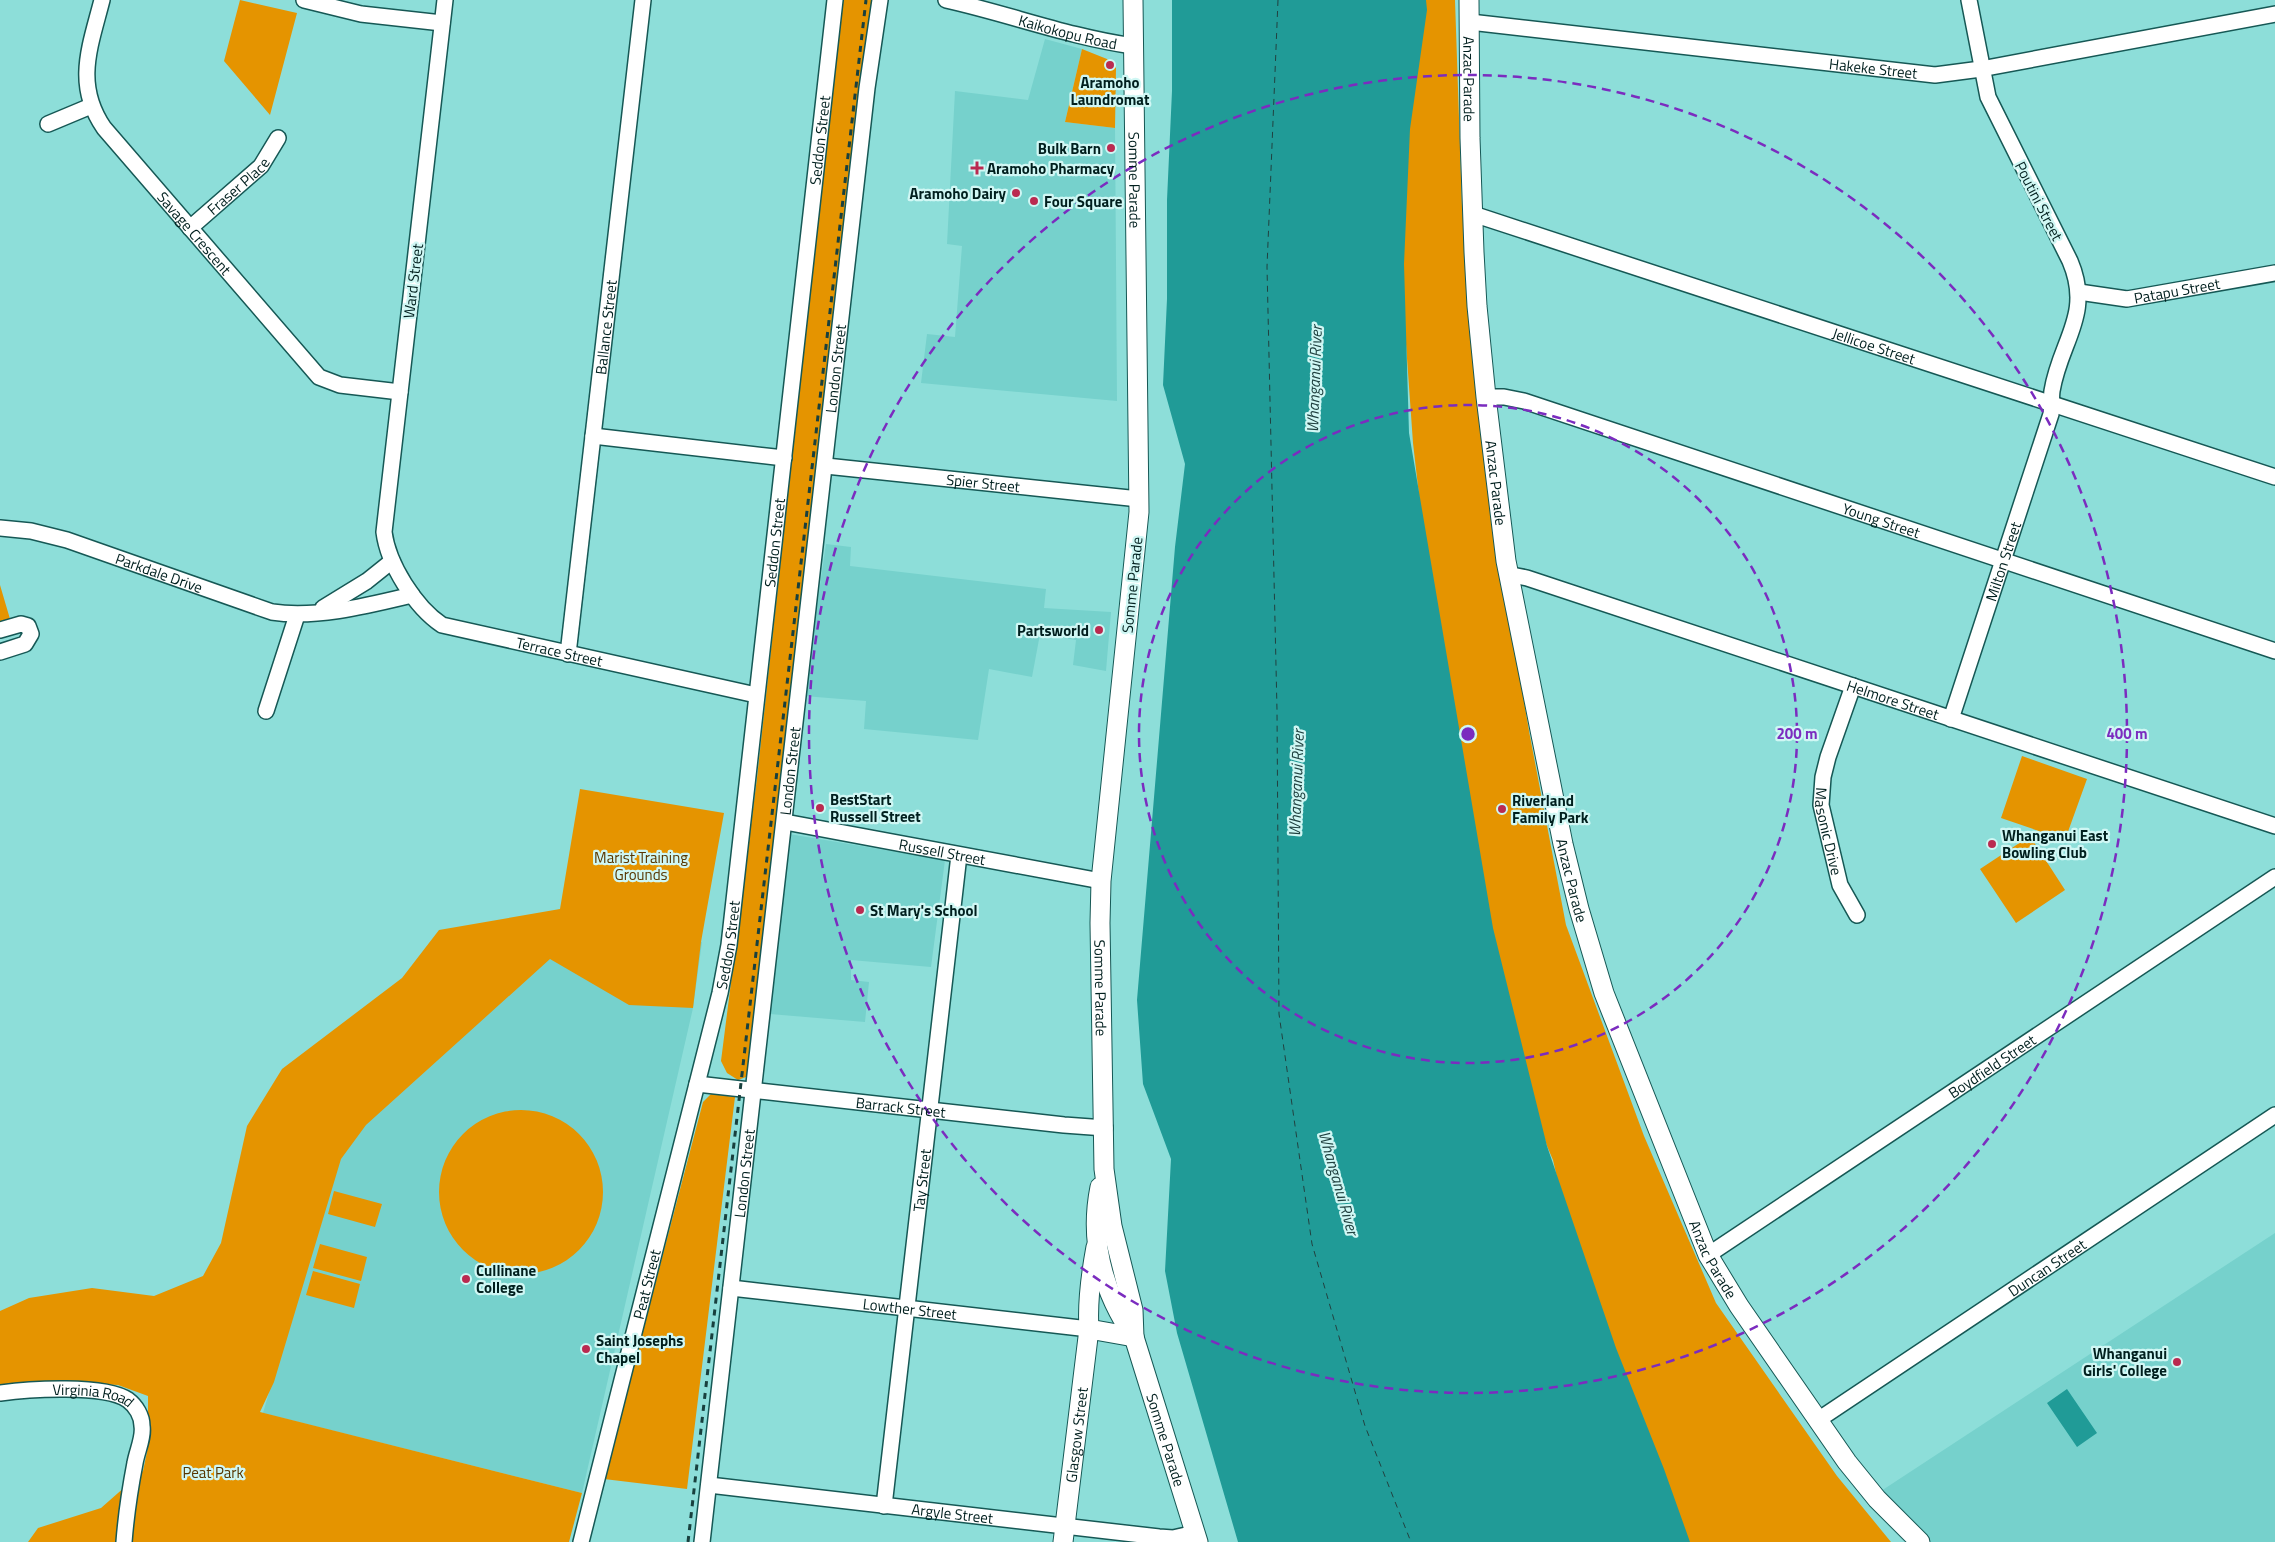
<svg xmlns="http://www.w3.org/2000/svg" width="2275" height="1542" viewBox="0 0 2275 1542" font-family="'Titillium Web',sans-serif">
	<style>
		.built { fill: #76d1cc }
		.green { fill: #e59400 }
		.water { fill: #209b97 }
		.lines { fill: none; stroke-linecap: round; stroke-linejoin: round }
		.ferry { stroke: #204140; stroke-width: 1; stroke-dasharray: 6 5; stroke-linecap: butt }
		.minor-casing { stroke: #165855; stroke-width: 18 }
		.major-casing { stroke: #165855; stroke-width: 21 }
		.minor { stroke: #fff; stroke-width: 15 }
		.major { stroke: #fff; stroke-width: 19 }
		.rail { stroke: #18403e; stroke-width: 3; stroke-dasharray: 6 6; stroke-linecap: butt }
		.ring { fill: none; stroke: #7b2cbf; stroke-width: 2.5; stroke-dasharray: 9 6 }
		.poi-dot { fill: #ba2a50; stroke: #d0f7f4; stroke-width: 2 }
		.labels { text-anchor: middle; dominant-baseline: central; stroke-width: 4.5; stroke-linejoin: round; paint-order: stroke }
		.street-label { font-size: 15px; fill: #001f1e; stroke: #d0f7f4 }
		.poi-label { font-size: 15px; font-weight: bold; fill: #001f1e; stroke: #d0f7f4; text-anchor: start }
		.park-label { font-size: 15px; fill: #583600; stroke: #d0f7f4 }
		.water-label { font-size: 16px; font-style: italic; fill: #204140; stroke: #d0f7f4 }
		.centre { fill: #7b2cbf; stroke: #d0f7f4; stroke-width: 2.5 }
		.ring-label { font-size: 15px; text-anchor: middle; font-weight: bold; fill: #7b2cbf; stroke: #d0f7f4; stroke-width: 4.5; stroke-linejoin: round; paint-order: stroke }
	</style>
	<rect width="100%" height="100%" fill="#8dded9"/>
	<!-- built -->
	<path class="built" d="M1045 39 1082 49 1065 122 1115 128 1117 401 921 383 927 334 955 337 962 246 947 244 955 91 1028 100Z
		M826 544 851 547 850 566 1046 589 1044 608 1111 612 1106 671 1073 665 1076 640 1040 634 1032 677 989 669 978 740 864 729 866 701 804 696Z
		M789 834 945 860 931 967 851 960V980L869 982 865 1022 770 1014Z
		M558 918 702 942 693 1008 582 1493 263 1413 341 1146Z
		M2275 1233V1542H1926L1881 1491Z"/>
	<!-- green -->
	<path class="green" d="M240 0 297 13 270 115 224 61Z
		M842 0H873L749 1063 746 1077 738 1080 727 1073 721 1061 757 778Z
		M1416 0H1455L1462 207 1486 477 1529 731 1566 925 1644 1136 1716 1303 1837 1476 1891 1542H1687L1583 1291 1553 1160 1547 1146 1513 1038 1436 643 1413 443 1398 231Z
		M1082 49 1107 59 1116 68 1115 128 1065 122Z
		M0 585 10 619 0 622Z
		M2022 756 2087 779 2065 840 2001 818Z
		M580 789 724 813 701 942 693 1008 629 1005 550 959 366 1125 341 1159 274 1382 260 1412 582 1493 569 1542H28L38 1528 101 1508 143 1471 148 1447V1396L118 1385 35 1381 0 1385V1311L29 1298 92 1288 154 1296 203 1276 221 1243 247 1126 282 1069 402 978 439 930 560 909Z
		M2030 836 2065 890 2016 923 1980 869Z
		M711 1094 735 1097 734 1105 687 1489 604 1479 703 1102Z
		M439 1192a82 82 0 1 1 164 0a82 82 0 1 1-164 0Z
		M334 1191 382 1204 375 1227 328 1214Z
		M320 1244 367 1257 361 1281 313 1268Z
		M313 1271 360 1284 354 1308 306 1295Z"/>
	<!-- water -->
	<path class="water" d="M1172 0H1426L1427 10 1410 129 1404 264 1409 433 1493 928 1547 1146 1616 1348 1664 1469 1690 1542H1238L1177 1333 1165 1271 1171 1159 1143 1084 1137 1000 1175 547 1185 464 1163 385 1167 299V200L1172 91Z
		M2067 1389 2097 1433 2077 1447 2047 1403Z"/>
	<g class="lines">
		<!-- ferry -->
		<path class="ferry" d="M1278 0 1267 267 1277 710 1279 1014 1312 1244 1365 1426 1411 1542"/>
		<!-- minor casing -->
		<g class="minor-casing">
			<g id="minor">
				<path id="s1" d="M102 0C90 47 74 84 104 128L319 377 340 385 400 392"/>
				<path d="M304 0 361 14 442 23"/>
				<path id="s2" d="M445 0 384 532C388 564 415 607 442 625L756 695"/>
				<path id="s3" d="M946 0C1009 14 1069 37 1133 46"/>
				<path id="s4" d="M1470 22 1935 75 1981 69 2275 14"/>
				<path d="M48 124 91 106"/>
				<path id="s5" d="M1473 214 2275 477"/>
				<path id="s6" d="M190 228 261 166 278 138"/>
				<path id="s7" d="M2079 292 2127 299 2275 273"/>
				<path id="s8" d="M1486 397H1504L1524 401 2275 651"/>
				<path d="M593 436 784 458"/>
				<path id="s9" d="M826 466 1139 499"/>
				<path id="s10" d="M0 528 31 531 67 540 272 612C316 619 370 605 412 595"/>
				<path id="s11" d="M1509 578 1517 576 1527 578 2275 826"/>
				<path d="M323 608 367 581 392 561"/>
				<path d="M0 630 21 624 28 626 31 634 25 644 0 652"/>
				<path id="s12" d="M568 654 643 0"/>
				<path id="s13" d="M1853 686 1828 757 1823 777 1821 805 1840 885 1857 915"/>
				<path d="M266 711 297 615"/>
				<path id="s14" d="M1951 719 2051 414C2052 406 2051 398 2052 391 2060 341 2093 315 2070 261L1988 97 1969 0"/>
				<path id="s15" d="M785 822 1101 881"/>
				<path id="s16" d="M697 1084 1064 1125 1105 1128"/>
				<path id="s17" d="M1708 1255 2275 877"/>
				<path id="s18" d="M731 1288 1089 1329"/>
				<path id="s19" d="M0 1393C28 1389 105 1384 128 1400 136 1406 142 1416 142 1426 144 1437 137 1451 135 1463 130 1489 126 1516 124 1542"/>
				<path id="s20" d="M1818 1420 2275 1115"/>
				<path id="s21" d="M709 1485 1159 1537 1173 1538 1195 1533"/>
				<path id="s22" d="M884 1506 959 855"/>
				<path id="s23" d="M581 1542 720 993 729 945 835 0"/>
				<path id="s24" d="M702 1542 867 88 880 0"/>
			</g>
		</g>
		<!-- major casing -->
		<g class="major-casing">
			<g id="major">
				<path id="s25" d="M1133 0 1139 512 1101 881 1100 923 1104 1169 1112 1226 1133 1310 1134 1337 1198 1542"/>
				<path id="s26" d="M1469 0 1470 138 1474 252 1477 306 1486 397 1506 561 1563 844 1579 909 1604 993 1708 1255 1739 1306 1847 1462 1877 1499 1920 1542"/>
				<path d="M1100 1187C1089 1242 1103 1292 1134 1337"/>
				<path d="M1089 1329 1134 1337"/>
				<path id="s27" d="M1063 1542 1089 1329C1087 1301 1091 1274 1096 1247"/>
			</g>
		</g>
		<!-- minor -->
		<use href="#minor" class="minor"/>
		<!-- major -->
		<use href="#major" class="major"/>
		<!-- rail -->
		<path class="rail" d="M688 1542 866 0"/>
	</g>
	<!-- distance rings -->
	<g class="ring">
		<circle cx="1468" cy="734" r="329"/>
		<circle cx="1468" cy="734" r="659"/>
	</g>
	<!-- markers -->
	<g class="poi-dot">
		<circle cx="1110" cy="65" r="5"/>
		<circle cx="1111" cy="148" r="5"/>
		<path d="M974.5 160.5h5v5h5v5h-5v5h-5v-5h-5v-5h5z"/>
		<circle cx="1016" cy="193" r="5"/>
		<circle cx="1034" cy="201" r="5"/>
		<circle cx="1099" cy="630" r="5"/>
		<circle cx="820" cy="808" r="5"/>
		<circle cx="1502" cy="809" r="5"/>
		<circle cx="1992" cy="844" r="5"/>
		<circle cx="860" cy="910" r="5"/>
		<circle cx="466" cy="1279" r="5"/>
		<circle cx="586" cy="1349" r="5"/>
		<circle cx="2177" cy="1362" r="5"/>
	</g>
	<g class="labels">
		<!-- street labels -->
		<g class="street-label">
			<text stroke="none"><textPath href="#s3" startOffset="126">Kaikokopu Road</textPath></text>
			<text stroke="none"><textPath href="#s4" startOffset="406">Hakeke Street</textPath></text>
			<text stroke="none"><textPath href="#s26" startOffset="79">Anzac Parade</textPath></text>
			<text stroke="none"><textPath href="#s23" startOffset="1425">Seddon Street</textPath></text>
			<text stroke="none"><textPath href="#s25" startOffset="180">Somme Parade</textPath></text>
			<text stroke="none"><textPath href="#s6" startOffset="64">Fraser Place</textPath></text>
			<text transform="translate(2039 201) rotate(63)">Poutini Street</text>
			<text stroke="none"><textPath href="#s1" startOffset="272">Savage Crescent</textPath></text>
			<text transform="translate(413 281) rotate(-83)">Ward Street</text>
			<text stroke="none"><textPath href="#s7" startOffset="99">Patapu Street</textPath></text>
			<text stroke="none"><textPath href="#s12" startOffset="329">Ballance Street</textPath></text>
			<text stroke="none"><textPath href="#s5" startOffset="422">Jellicoe Street</textPath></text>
			<text stroke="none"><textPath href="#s24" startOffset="1181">London Street</textPath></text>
			<text stroke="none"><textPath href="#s9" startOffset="158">Spier Street</textPath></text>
			<text stroke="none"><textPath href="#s26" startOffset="484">Anzac Parade</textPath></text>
			<text stroke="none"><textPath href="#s8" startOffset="415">Young Street</textPath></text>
			<text stroke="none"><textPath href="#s23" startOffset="1020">Seddon Street</textPath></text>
			<text stroke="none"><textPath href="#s14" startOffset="166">Milton Street</textPath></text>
			<text stroke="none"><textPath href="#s10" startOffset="166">Parkdale Drive</textPath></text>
			<text transform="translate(1132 585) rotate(-84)">Somme Parade</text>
			<text stroke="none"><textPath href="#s2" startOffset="768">Terrace Street</textPath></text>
			<text stroke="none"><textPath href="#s11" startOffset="404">Helmore Street</textPath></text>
			<text stroke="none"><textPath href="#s24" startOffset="776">London Street</textPath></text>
			<text stroke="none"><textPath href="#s13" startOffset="151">Masonic Drive</textPath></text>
			<text stroke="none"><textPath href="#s15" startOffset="160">Russell Street</textPath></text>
			<text stroke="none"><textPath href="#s26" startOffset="889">Anzac Parade</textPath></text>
			<text stroke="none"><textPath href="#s23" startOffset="615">Seddon Street</textPath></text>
			<text stroke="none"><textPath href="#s25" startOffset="990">Somme Parade</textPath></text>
			<text stroke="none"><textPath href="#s17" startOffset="341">Boydfield Street</textPath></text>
			<text stroke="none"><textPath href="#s16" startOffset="205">Barrack Street</textPath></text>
			<text stroke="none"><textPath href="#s24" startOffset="371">London Street</textPath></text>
			<text stroke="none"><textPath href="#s22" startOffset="328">Tay Street</textPath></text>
			<text stroke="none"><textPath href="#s26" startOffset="1294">Anzac Parade</textPath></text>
			<text stroke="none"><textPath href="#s20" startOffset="275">Duncan Street</textPath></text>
			<text stroke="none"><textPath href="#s23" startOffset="266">Peat Street</textPath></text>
			<text stroke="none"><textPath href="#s18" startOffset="180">Lowther Street</textPath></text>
			<text stroke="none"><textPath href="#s19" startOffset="94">Virginia Road</textPath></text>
			<text stroke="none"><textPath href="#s27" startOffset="108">Glasgow Street</textPath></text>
			<text stroke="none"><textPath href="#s25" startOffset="1450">Somme Parade</textPath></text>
			<text stroke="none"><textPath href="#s21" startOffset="245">Argyle Street</textPath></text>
		</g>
		<!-- poi labels -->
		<g class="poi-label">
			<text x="1110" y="82" text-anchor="middle">Aramoho<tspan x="1110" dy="17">Laundromat</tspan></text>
			<text x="1101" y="148" text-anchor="end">Bulk Barn</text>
			<text x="987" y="168">Aramoho Pharmacy</text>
			<text x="1006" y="193" text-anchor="end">Aramoho Dairy</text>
			<text x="1044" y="201">Four Square</text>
			<text x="1089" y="630" text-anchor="end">Partsworld</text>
			<text x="830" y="799">BestStart<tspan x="830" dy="17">Russell Street</tspan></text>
			<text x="1512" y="800">Riverland<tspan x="1512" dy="17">Family Park</tspan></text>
			<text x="2002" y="835">Whanganui East<tspan x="2002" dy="17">Bowling Club</tspan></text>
			<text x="870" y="910">St Mary's School</text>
			<text x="476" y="1270">Cullinane<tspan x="476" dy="17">College</tspan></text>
			<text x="596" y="1340">Saint Josephs<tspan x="596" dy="17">Chapel</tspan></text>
			<text x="2167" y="1353" text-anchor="end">Whanganui<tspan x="2167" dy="17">Girls' College</tspan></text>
		</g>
		<!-- park labels -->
		<g class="park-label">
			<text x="641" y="857">Marist Training<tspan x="641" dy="17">Grounds</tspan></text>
			<text x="213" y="1472">Peat Park</text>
		</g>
		<!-- water labels -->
		<g class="water-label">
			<text transform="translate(1314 379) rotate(-88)">Whanganui River</text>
			<text transform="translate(1296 783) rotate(-88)">Whanganui River</text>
			<text transform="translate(1339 1183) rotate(74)">Whanganui River</text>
		</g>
	</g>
	<circle cx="1468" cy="734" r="8" class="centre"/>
	<g class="ring-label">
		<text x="1797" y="739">200 m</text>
		<text x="2127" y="739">400 m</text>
	</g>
</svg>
